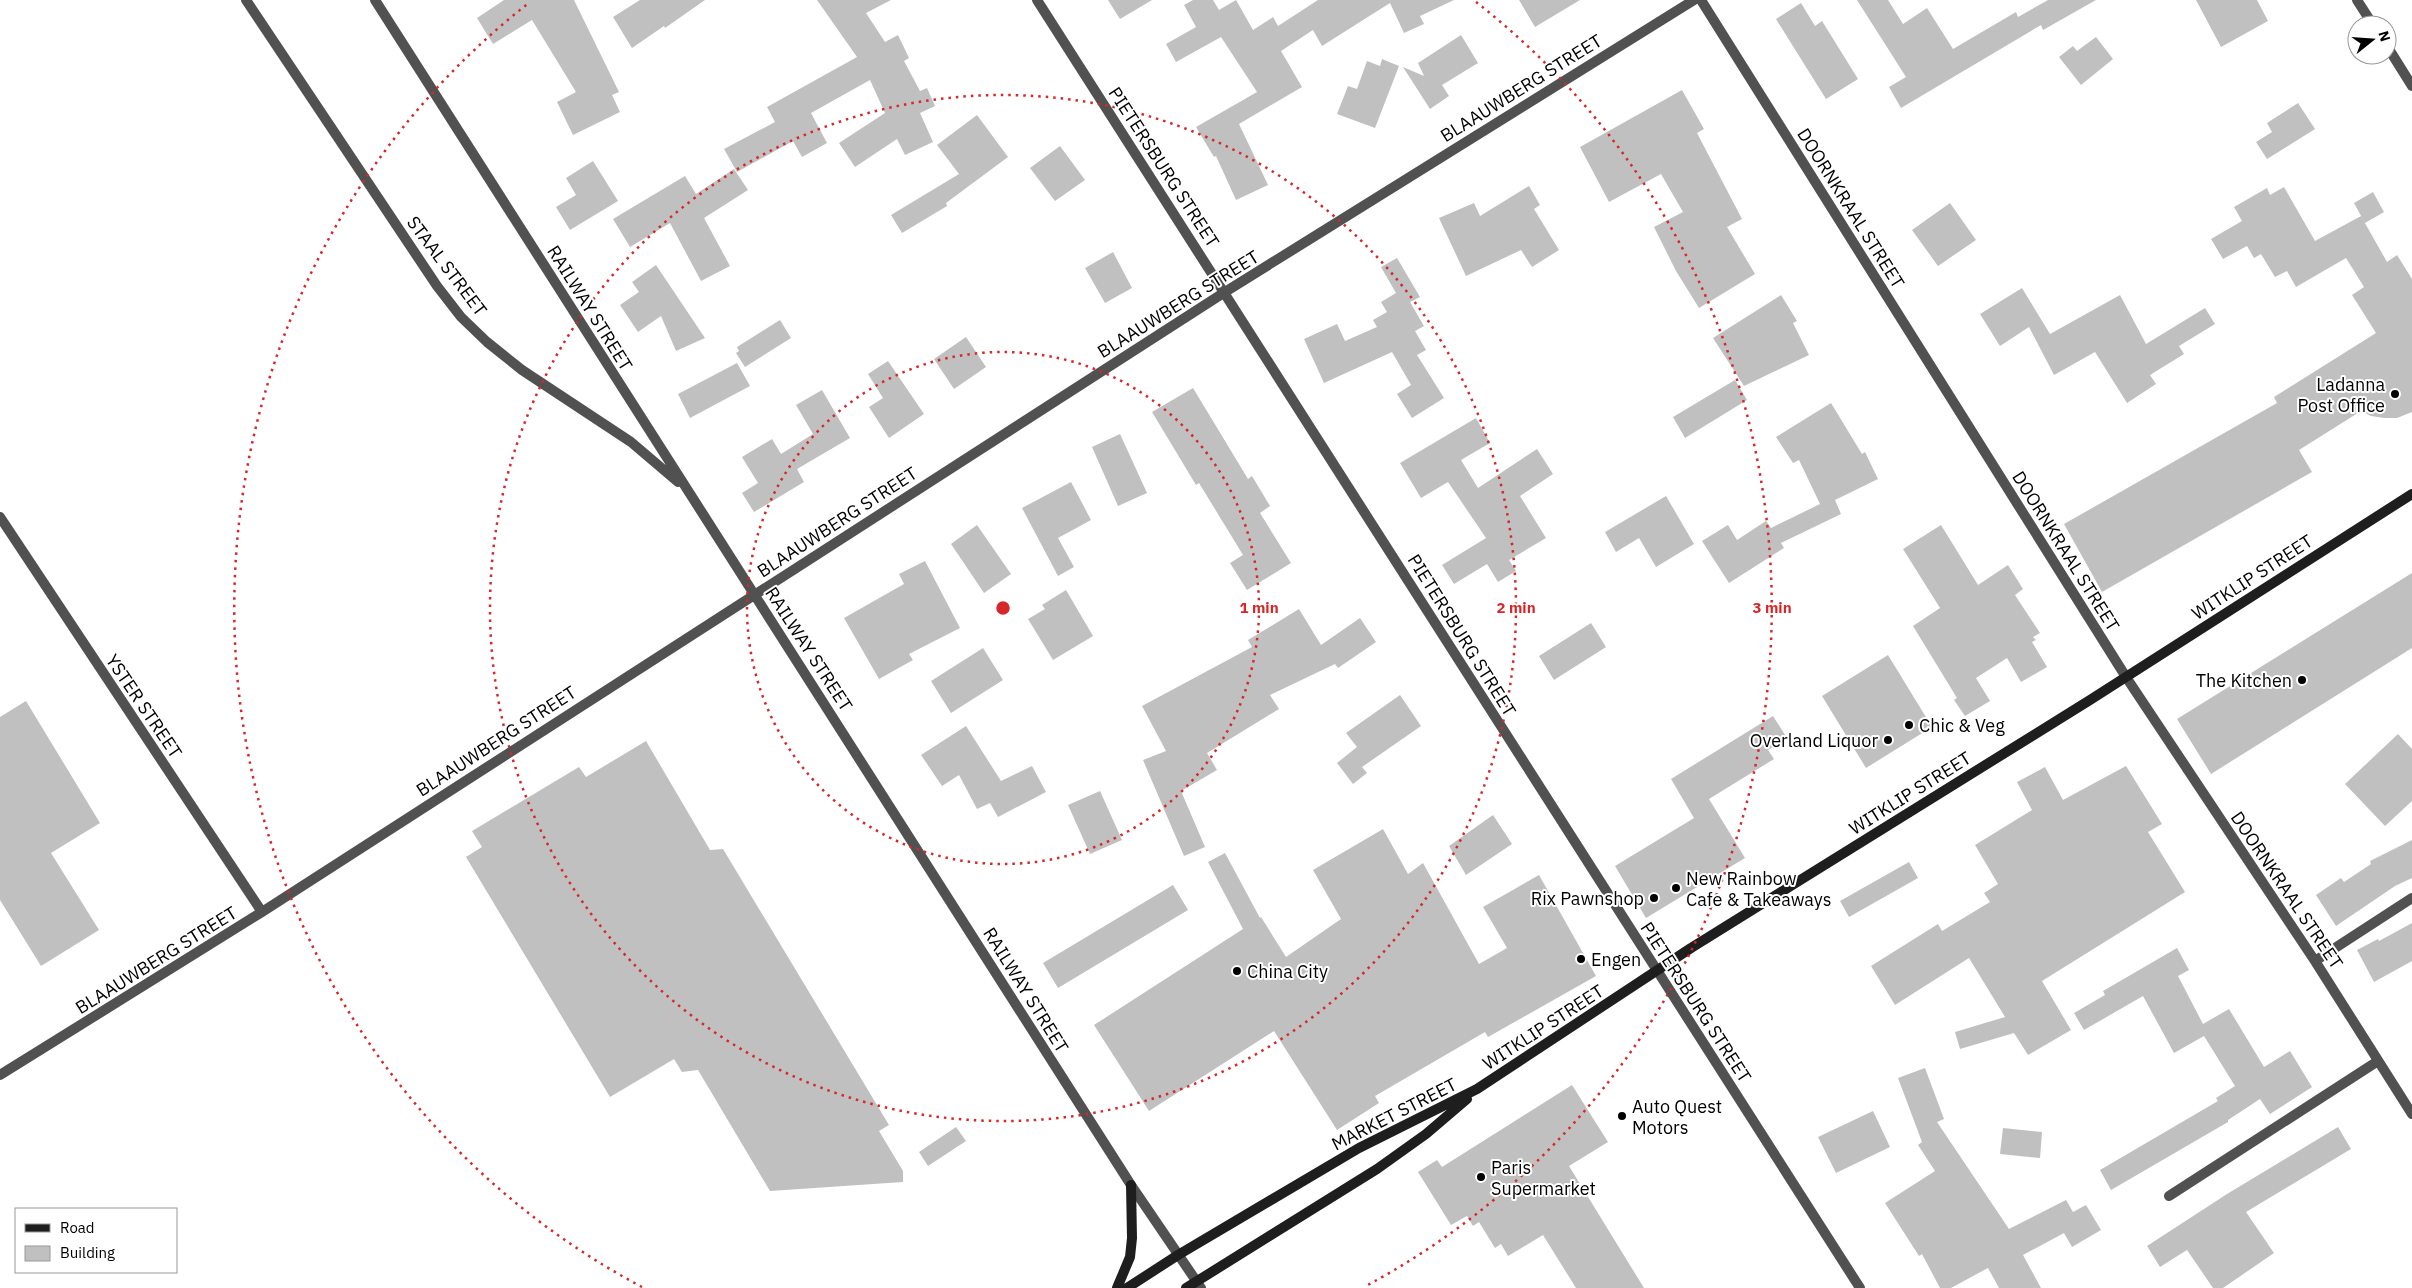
<svg xmlns="http://www.w3.org/2000/svg" width="2412" height="1288" viewBox="0 0 2412 1288" font-family="'IBM Plex Sans',sans-serif">
	<style>
		.building { fill: #c0c0c0 }
		.lines { fill: none; stroke-linecap: round; stroke-linejoin: round }
		.minor { stroke: #515151; stroke-width: 10 }
		.secondary { stroke: #1e1e1e; stroke-width: 10 }
		.ring { fill: none; stroke: #d62828; stroke-width: 2.5; stroke-dasharray: 2.5 5 }
		.poi-dot { fill: #000; stroke: #fff; stroke-width: 2 }
		.labels { text-anchor: middle; dominant-baseline: central; stroke-width: 4; stroke-linejoin: round; paint-order: stroke }
		.street-label { font-size: 18px; fill: #000; stroke: #fff }
		.poi-label { font-size: 18px; fill: #000; stroke: #fff; text-anchor: start }
		.centre { fill: #d62828; stroke: #fff; stroke-width: 2.5 }
		.ring-label { font-size: 15px; text-anchor: middle; font-weight: bold; fill: #d62828; stroke: #fff; stroke-width: 4; stroke-linejoin: round; paint-order: stroke }
	</style>
	<rect width="100%" height="100%" fill="#fff"/>
	<!-- building -->
	<path class="building" d="M504 0H574L619 92 612 95 620 112 573 135 557 102 576 92 532 20 493 44 477 18Z
		M640 0H705L665 28 664 26 632 48 613 17Z
		M817 0H891L866 13 885 42 898 35 909 58 904 61 920 91 927 88 935 106 920 113 933 142 905 155 897 139 855 167 839 143 885 113 870 80 811 113 827 143 802 157 793 141 737 172 724 149 775 122 767 107 857 57Z
		M1108 0H1152L1120 19Z
		M1193 0H1213L1219 10 1236 0 1253 30 1273 17 1278 26 1318 0H1454L1420 16 1424 24 1404 33 1390 3 1322 46 1313 30 1281 51 1302 87 1239 124 1268 185 1236 200 1216 156 1214 157 1196 127 1257 92 1221 37 1176 62 1166 44 1196 27 1184 5Z
		M1519 0H1580L1535 27Z
		M1857 0H1888L1903 24 1927 8 1953 49 2016 12 2018 17 2048 0H2096L2043 30 2041 25 1901 108 1889 87 1906 77Z
		M2196 0H2257L2268 21 2221 47Z
		M1801 3 1815 26 1822 21 1858 79 1826 99 1776 19Z
		M1461 35 1478 63 1442 85 1449 96 1430 109 1403 67 1424 76 1418 63Z
		M2096 37 2113 59 2081 85 2059 57 2073 46 2077 51Z
		M1382 59 1399 66 1375 128 1337 114 1348 86 1357 89 1367 61 1380 66Z
		M1682 90 1704 129 1697 133 1742 219 1727 227 1755 274 1699 308 1676 271 1654 227 1683 212 1661 174 1609 202 1580 147Z
		M2298 103 2315 129 2267 159 2256 142 2272 132 2267 123Z
		M977 115 1008 157 946 203 947 206 902 233 891 215 959 174 937 145Z
		M1060 146 1085 180 1055 201 1030 168Z
		M593 161 618 201 570 230 556 207 576 195 566 178Z
		M734 169 748 190 704 218 730 266 701 281 670 223 630 247 613 219 685 176 696 194Z
		M1529 186 1540 205 1534 209 1559 250 1532 267 1521 250 1466 276 1439 218 1474 203 1480 216Z
		M2284 187 2315 241 2361 216 2387 262 2397 255 2412 279V412L2397 418H2384L2371 416 2361 411 2299 450 2312 472 2102 592 2064 524 2277 403 2274 397 2376 333 2352 295 2364 287 2346 258 2296 287 2287 271 2275 277 2261 254 2254 258 2247 246 2223 259 2211 239 2242 221 2234 207 2267 188 2270 195Z
		M2373 192 2384 212 2365 223 2354 203Z
		M1950 203 1976 240 1938 266 1912 230Z
		M1113 252 1132 288 1105 303 1085 268Z
		M1397 258 1420 297 1410 302 1424 326 1415 331 1426 350 1417 355 1444 398 1412 418 1397 394 1411 385 1392 352 1324 383 1304 339 1337 324 1345 341 1377 327 1373 320 1387 312 1381 302 1396 293 1381 267Z
		M656 265 705 338 676 351 661 316 638 332 620 305 639 292 632 282Z
		M2022 288 2050 334 2120 295 2146 344 2205 308 2215 324 2179 346 2184 354 2150 375 2156 384 2127 403 2095 352 2054 375 2029 327 2000 346 1980 314Z
		M1781 295 1797 321 1793 323 1809 355 1744 386 1713 338Z
		M780 320 791 338 745 367 736 353 739 351 737 347Z
		M966 337 986 367 954 389 934 359Z
		M888 361 924 414 889 438 869 407 883 398 868 374Z
		M737 363 750 386 690 418 678 394Z
		M1735 380 1747 400 1685 438 1673 417Z
		M1193 388 1248 479 1252 476 1270 506 1260 513 1291 563 1247 590 1230 563 1243 555 1199 483 1196 485 1152 412Z
		M822 390 850 438 797 469 804 482 754 512 742 493 758 483 742 457 772 439 781 454 813 434 796 405Z
		M1831 403 1862 454 1865 452 1878 479 1835 500 1841 514 1781 543 1784 548 1729 583 1702 541 1728 525 1737 540 1766 521 1771 528 1820 504 1799 460 1793 463 1776 437Z
		M1476 418 1490 443 1461 460 1478 488 1537 449 1553 474 1520 496 1546 538 1509 560 1516 571 1498 582 1487 564 1454 584 1442 565 1486 538 1448 482 1421 498 1400 463Z
		M1120 434 1147 493 1118 506 1092 447Z
		M1071 482 1091 520 1058 538 1074 567 1058 576 1022 508Z
		M1666 496 1694 544 1656 567 1639 538 1616 552 1605 532Z
		M977 525 1011 574 984 593 951 544Z
		M1941 525 1978 585 2008 565 2023 589 2015 595 2040 633 2033 637 2036 640 2032 642 2047 667 2021 682 2007 658 1976 678 1990 701 1965 716 1954 700 1957 698 1913 626 1940 608 1903 549Z
		M925 561 960 628 909 654 913 660 879 679 844 618 904 584 899 574Z
		M2412 573V648L2211 774 2177 719Z
		M1066 590 1093 636 1053 660 1028 619 1045 609 1042 605Z
		M1299 609 1321 645 1360 618 1376 642 1338 668 1335 664 1270 695 1279 709 1207 753 1217 770 1181 791 1205 847 1184 856 1143 760 1166 751 1142 706 1252 647 1248 640Z
		M1591 623 1606 647 1554 680 1539 656Z
		M983 648 1003 680 951 713 931 681Z
		M1888 655 1932 727 1866 768 1822 696Z
		M1400 695 1421 726 1362 767 1367 773 1353 784 1337 763 1357 747 1346 733Z
		M26 701 100 823 51 853 99 930 41 966 0 900V717Z
		M1773 716 1787 738 1768 750 1774 759 1709 799 1745 858 1646 918 1615 866 1694 818 1671 779Z
		M966 726 1001 781 1032 766 1046 792 998 817 990 803 977 809 959 775 942 786 921 755Z
		M2398 734 2412 749V801L2385 826 2345 784Z
		M646 741 710 850 723 849 889 1125 879 1131 903 1171V1182L770 1191 698 1070 682 1072 674 1059 610 1097 466 857 482 847 472 831 579 767 586 777Z
		M2126 766 2162 824 2148 832 2185 892 2042 981 2071 1030 2028 1055 2014 1033 1960 1049 1955 1032 2005 1017 1969 958 1895 1005 1871 966 1938 924 1942 931 1990 902 1984 893 1998 884 1975 845 2032 810 2017 782 2045 767 2063 800Z
		M1100 791 1122 840 1090 854 1068 805Z
		M1493 815 1512 844 1466 875 1449 846Z
		M1383 829 1408 874 1423 863 1479 964 1507 948 1483 907 1539 875 1596 976 1488 1037 1485 1032 1375 1096 1379 1103 1337 1130 1274 1031 1149 1111 1094 1025 1243 929 1208 862 1225 853 1260 918 1261 917 1286 957 1341 919 1313 870Z
		M2412 840V878L2395 886 2336 926 2316 895 2341 878 2344 882 2371 864 2370 861Z
		M1909 862 1918 878 1849 917 1840 901Z
		M1173 885 1188 910 1058 988 1043 963Z
		M2412 923V961L2374 982 2357 950 2378 939 2379 941Z
		M2177 948 2189 970 2178 976 2203 1024 2229 1009 2264 1067 2290 1051 2312 1087 2270 1114 2260 1099 2228 1120V1122L2111 1190 2100 1170 2218 1101 2216 1098 2235 1086 2204 1036 2174 1053 2143 996 2084 1030 2074 1013 2105 995 2103 991Z
		M1925 1068 1944 1119 1937 1122 2009 1229 2066 1200 2073 1212 2086 1205 2101 1230 2072 1247 2064 1233 2023 1255 2041 1288H1999L1988 1268 1951 1288H1940L1922 1254 1919 1256 1885 1203 1935 1171 1918 1145 1922 1142 1898 1078Z
		M1572 1085 1608 1142 1569 1166 1644 1288H1576L1543 1235 1508 1256 1501 1244 1495 1248 1479 1222 1473 1226 1467 1216 1451 1225 1418 1172 1437 1160 1442 1167Z
		M1873 1111 1890 1147 1836 1173 1818 1137Z
		M956 1127 966 1141 928 1166 919 1152Z
		M2338 1127 2351 1149 2246 1212 2274 1253 2223 1288H2213L2187 1250 2160 1267 2147 1246 2227 1194Z
		M2003 1128 2042 1132 2040 1158 2000 1154Z"/>
	<g class="lines">
		<!-- minor -->
		<path class="minor" d="M246 0 437 286 461 317 487 342 522 370 631 442 678 482
			M375 0 1131 1185 1201 1288
			M1037 0 1860 1288
			M1701 0 2126 677 2315 961 2412 1114
			M2357 0 2373 25
			M2387 46 2412 86
			M0 517 262 912
			M2315 961 2412 898
			M0 1075 262 912 1225 292 1694 0
			M2169 1196 2378 1061"/>
		<!-- secondary -->
		<path class="secondary" d="M1117 1288 1130 1257 1132 1238 1131 1185
			M1127 1288 1178 1255 1359 1148 1477 1089 1691 948 2090 700 2412 494
			M1186 1288 1377 1169 1426 1134 1467 1099"/>
	</g>
	<!-- distance rings -->
	<g class="ring">
		<circle cx="1003" cy="608" r="256"/>
		<circle cx="1003" cy="608" r="513"/>
		<path d="M642 1287A769 769 0 0 1 530 2M1476 2A769 769 0 0 1 1364 1287"/>
	</g>
	<!-- markers -->
	<g class="poi-dot">
		<circle cx="2395" cy="394" r="5"/>
		<circle cx="2302" cy="680" r="5"/>
		<circle cx="1909" cy="725" r="5"/>
		<circle cx="1888" cy="740" r="5"/>
		<circle cx="1676" cy="888" r="5"/>
		<circle cx="1654" cy="898" r="5"/>
		<circle cx="1581" cy="959" r="5"/>
		<circle cx="1237" cy="971" r="5"/>
		<circle cx="1622" cy="1116" r="5"/>
		<circle cx="1481" cy="1177" r="5"/>
	</g>
	<g class="labels">
		<!-- street labels -->
		<g class="street-label">
			<text transform="translate(1521 88) rotate(-32)">BLAAUWBERG STREET</text>
			<text transform="translate(1164 167) rotate(57)">PIETERSBURG STREET</text>
			<text transform="translate(1851 208) rotate(58)">DOORNKRAAL STREET</text>
			<text transform="translate(447 266) rotate(53)">STAAL STREET</text>
			<text transform="translate(1178 304) rotate(-32)">BLAAUWBERG STREET</text>
			<text transform="translate(590 308) rotate(58)">RAILWAY STREET</text>
			<text transform="translate(837 522) rotate(-33)">BLAAUWBERG STREET</text>
			<text transform="translate(2066 551) rotate(58)">DOORNKRAAL STREET</text>
			<text transform="translate(2252 577) rotate(-33)">WITKLIP STREET</text>
			<text transform="translate(1462 635) rotate(58)">PIETERSBURG STREET</text>
			<text transform="translate(809 649) rotate(57)">RAILWAY STREET</text>
			<text transform="translate(144 706) rotate(56)">YSTER STREET</text>
			<text transform="translate(496 741) rotate(-33)">BLAAUWBERG STREET</text>
			<text transform="translate(1910 793) rotate(-32)">WITKLIP STREET</text>
			<text transform="translate(2287 890) rotate(56)">DOORNKRAAL STREET</text>
			<text transform="translate(156 960) rotate(-32)">BLAAUWBERG STREET</text>
			<text transform="translate(1026 990) rotate(58)">RAILWAY STREET</text>
			<text transform="translate(1696 1002) rotate(57)">PIETERSBURG STREET</text>
			<text transform="translate(1543 1027) rotate(-33)">WITKLIP STREET</text>
			<text transform="translate(1394 1114) rotate(-27)">MARKET STREET</text>
		</g>
		<!-- poi labels -->
		<g class="poi-label">
			<text x="2385" y="384" text-anchor="end">Ladanna<tspan x="2385" dy="21">Post Office</tspan></text>
			<text x="2292" y="680" text-anchor="end">The Kitchen</text>
			<text x="1919" y="725">Chic &amp; Veg</text>
			<text x="1878" y="740" text-anchor="end">Overland Liquor</text>
			<text x="1686" y="878">New Rainbow<tspan x="1686" dy="21">Cafe &amp; Takeaways</tspan></text>
			<text x="1644" y="898" text-anchor="end">Rix Pawnshop</text>
			<text x="1591" y="959">Engen</text>
			<text x="1247" y="971">China City</text>
			<text x="1632" y="1106">Auto Quest<tspan x="1632" dy="21">Motors</tspan></text>
			<text x="1491" y="1167">Paris<tspan x="1491" dy="21">Supermarket</tspan></text>
		</g>
	</g>
	<circle cx="1003" cy="608" r="8" class="centre"/>
	<g class="ring-label">
		<text x="1259" y="613">1 min</text>
		<text x="1516" y="613">2 min</text>
		<text x="1772" y="613">3 min</text>
	</g>
	<!-- legend -->
	<rect x="15" y="1208" width="162" height="65" fill="#ffffff" stroke="#999999"/>
	<rect x="25" y="1224" width="25" height="8" fill="#1e1e1e" stroke="#999999"/>
	<text x="60" y="1233" font-size="15" fill="#000000">Road</text>
	<rect x="25" y="1246" width="25" height="15" fill="#c0c0c0" stroke="#999999"/>
	<text x="60" y="1258" font-size="15" fill="#000000">Building</text>
	<!-- north arrow -->
	<g transform="translate(2372 40) rotate(73)"><circle r="24" fill="#ffffff" stroke="#999999"/>
	<path d="M0-4L9 19L0 12L-9 19Z" fill="#000000"/>
	<text y="-8" font-size="14" font-weight="bold" text-anchor="middle" fill="#000000">N</text>
	</g>
</svg>
